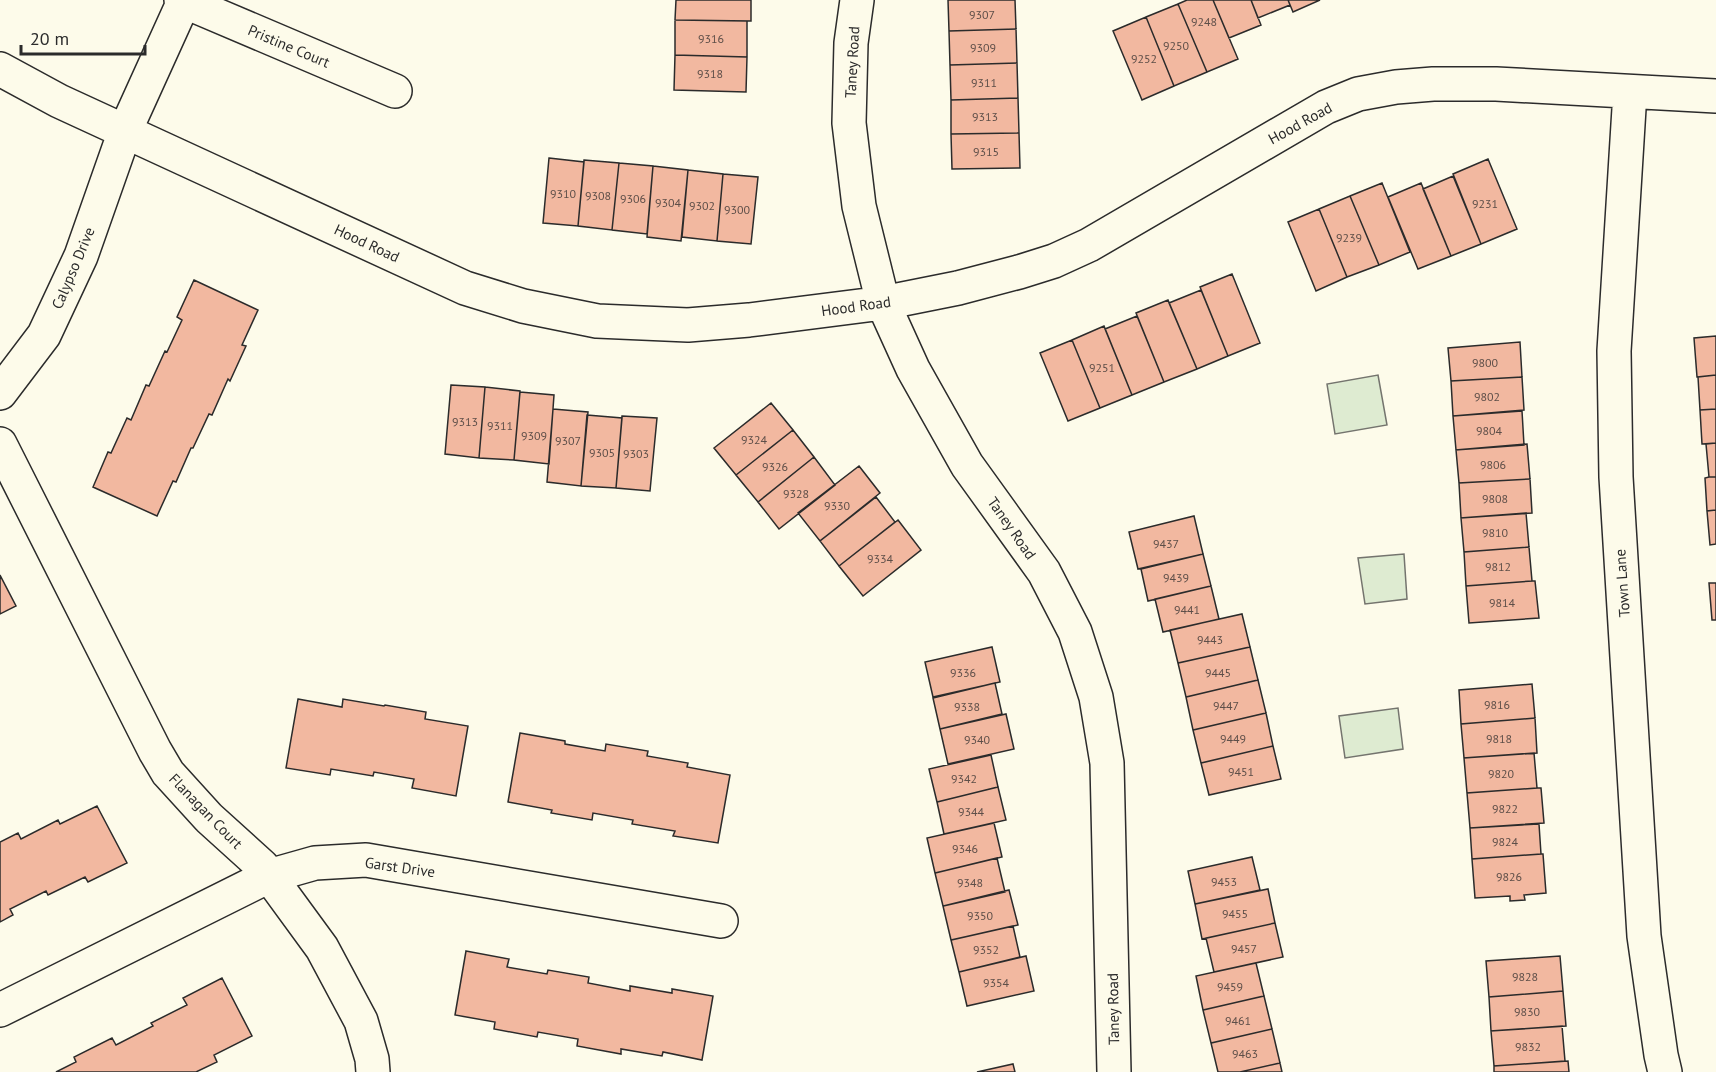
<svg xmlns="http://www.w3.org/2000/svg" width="1716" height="1072" viewBox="0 0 1716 1072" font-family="'PT Sans',sans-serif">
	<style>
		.green { fill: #deebd1; stroke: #74746e; stroke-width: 1.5 }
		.building { fill: #f2b8a0; stroke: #2b2b2b; stroke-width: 1.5 }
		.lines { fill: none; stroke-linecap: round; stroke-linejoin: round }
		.street-casing { stroke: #2b2b2b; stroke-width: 36 }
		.street { stroke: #fdfbea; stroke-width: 33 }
		.labels { text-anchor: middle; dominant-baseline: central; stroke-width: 4.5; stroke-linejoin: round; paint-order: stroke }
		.number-label { font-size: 12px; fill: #5d4e48 }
		.street-label { font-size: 15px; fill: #2b2b2b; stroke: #fdfbea }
	</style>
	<rect width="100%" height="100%" fill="#fdfbea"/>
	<!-- green -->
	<path class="green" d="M1378 375 1387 425 1335 434 1327 384Z
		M1404 554 1407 599 1365 604 1358 558Z
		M1398 708 1403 749 1345 758 1339 716Z"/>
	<!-- building -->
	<path class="building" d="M676 0H751V21L675 20Z
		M948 0H1015L1016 29 949 31Z
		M1187 0H1213L1238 59 1207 72 1178 4Z
		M1213 0H1251L1261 25 1229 38Z
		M1251 0H1288L1290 5 1258 18Z
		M1288 0H1320L1293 12Z
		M1178 4 1207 72 1174 86 1146 17Z
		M1146 17 1174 86 1142 100 1113 31Z
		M675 20 747 21V57L675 55Z
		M1016 29 1017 63 950 65 949 31Z
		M675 55 747 57 746 92 674 90Z
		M1017 63 1018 98 951 100 950 65Z
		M1018 98 1019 133 951 134V100Z
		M1019 133 1020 168 952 169 951 134Z
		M549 158 584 162 578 226 543 223Z
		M1488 159 1517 229 1481 244 1453 174Z
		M584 160 619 163 612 230 578 226Z
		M619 163 653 166 647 234 612 230Z
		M653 166 688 170 681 241 647 237Z
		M688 170 723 174 717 241 682 237Z
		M723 174 758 177 751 244 717 241Z
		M1453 176 1481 244 1451 256 1423 189Z
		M1382 183 1410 252 1379 265 1350 196Z
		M1421 183 1451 256 1418 269 1388 197Z
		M1350 196 1379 265 1347 277 1319 209Z
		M1319 209 1347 277 1316 291 1288 222Z
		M1232 274 1260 343 1228 356 1200 287Z
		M194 280 258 310 242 345 246 346 230 381 228 379 212 415 209 414 193 448H191L176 482 173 481 157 516 93 487 108 452 111 453 127 418 131 420 146 385 149 386 165 351 167 352 182 320 177 317Z
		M1201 290 1228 356 1197 369 1169 303Z
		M1168 300 1197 369 1164 382 1136 313Z
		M1137 316 1164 382 1132 395 1105 329Z
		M1104 326 1132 395 1100 408 1072 340Z
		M1716 336V375L1697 377 1694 338Z
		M1072 340 1100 408 1068 421 1040 353Z
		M1520 342 1522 377 1451 381 1448 348Z
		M1716 375V409L1700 410 1698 377Z
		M1522 377 1524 410 1453 416 1451 381Z
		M451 385 485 387 479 458 445 454Z
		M485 387 520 391 514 460 479 458Z
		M520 392 554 395 549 464 514 460Z
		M771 403 793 430 736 475 714 448Z
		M553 409 588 412 581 486 547 482Z
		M1716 409V443L1702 444 1700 410Z
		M1522 411 1524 445 1456 450 1453 416Z
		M587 415 622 418 616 488 581 486Z
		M622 416 657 418 650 491 616 488Z
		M793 430 814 457 758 502 736 475Z
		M1716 443V477H1709L1706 444Z
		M1527 444 1530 479 1459 483 1456 450Z
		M814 457 835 485 779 529 758 502Z
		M859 466 880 493 820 541 798 513Z
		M1709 477H1716V510L1707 511 1705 478Z
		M1530 479 1532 513 1461 518 1459 483Z
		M876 497 895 522 839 566 820 541Z
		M1716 510V544L1710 545 1707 511Z
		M1526 513 1529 547 1464 552 1461 518Z
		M1194 516 1203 554 1138 569 1129 532Z
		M898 520 921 550 863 596 839 566Z
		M1529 547 1532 581 1466 586 1464 552Z
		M1203 554 1211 586 1148 601 1141 569Z
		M0 575 16 606 0 614Z
		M1532 581H1535L1539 618 1469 623 1466 586Z
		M1709 583H1716V620H1712Z
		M1211 586 1219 619 1163 632 1155 599Z
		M1242 614 1250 647 1178 663 1170 630Z
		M992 647 1000 682 933 697 925 662Z
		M1250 647 1258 680 1186 697 1178 663Z
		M1258 680 1266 713 1193 730 1186 697Z
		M995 683 1002 714 940 729 933 698Z
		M1532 684 1535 718 1461 724 1459 690Z
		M298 699 342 707 343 699 384 706 385 705 426 712 425 719 468 726 456 796 412 788 414 779 374 772 373 776 331 769 330 775 286 768Z
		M1266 713 1273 746 1201 763 1193 730Z
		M1006 714 1014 749 948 764 940 729Z
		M1535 718 1537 753 1464 758 1461 724Z
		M520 733 565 741V744L605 751 606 744 648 751 647 756 688 763 687 767 730 775 718 843 673 836 675 831 632 824 633 820 593 813 592 820 551 813 552 810 508 802Z
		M1273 746 1281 779 1209 795 1201 763Z
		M1534 753 1537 788 1467 793 1464 758Z
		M991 755 998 787 937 802 929 769Z
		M998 787 1006 820 944 834 937 802Z
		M1537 788H1541L1544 823 1470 828 1467 793Z
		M97 806 127 863 88 882 85 877 48 895 46 891 10 909 13 915 0 922V842L18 833 21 839 58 820 60 824Z
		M994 823 1002 857 935 873 927 838Z
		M1539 824 1541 854 1472 859 1470 828Z
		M1541 854H1543L1546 893 1524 895 1525 900 1510 901V896L1475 898 1472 859Z
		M1252 857 1260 890 1195 904 1188 871Z
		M997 858 1005 892 943 906 935 873Z
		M1268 889 1275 923 1202 939 1195 904Z
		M1009 890 1018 925 951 940 943 906Z
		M1275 923 1283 957 1214 972 1206 938Z
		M1013 926 1020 957 959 972 951 940Z
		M466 951 509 959 507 967 547 974 548 970 589 977 588 983 630 991V986L672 993V989L713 996 702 1060 663 1052 662 1056 621 1049V1054L577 1046 578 1039 538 1032 537 1037 494 1029 495 1022 455 1015Z
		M1026 956 1034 991 967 1006 959 972Z
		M1560 956 1563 991 1489 997 1486 961Z
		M1256 963 1264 996 1203 1010 1196 976Z
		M222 978 252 1036 214 1055 217 1062 196 1072H56L76 1062 74 1057 112 1038 116 1045 153 1026 151 1023 187 1005 183 998Z
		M1563 991 1566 1026 1491 1031 1489 997Z
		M1264 996 1272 1029 1211 1043 1203 1010Z
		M1562 1026 1565 1061 1494 1066 1491 1031Z
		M1272 1029 1280 1063 1240 1072H1218L1211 1043Z
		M1568 1061 1569 1072H1494V1066Z
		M1280 1063 1282 1072H1240Z
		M1013 1064 1015 1072H977Z"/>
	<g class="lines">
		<!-- street casing -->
		<g class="street-casing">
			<path id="street" d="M181 0 395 91
				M857 0 851 43 849 123 859 206 883 303 913 369 967 465 1044 572 1075 632 1096 697 1107 763 1114 1072
				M0 69 59 101 465 288 523 306 597 321 688 325 749 320 883 303 958 288 1019 272 1054 261 1089 245 1326 107 1358 94 1396 87 1433 84H1496L1716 96
				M1630 92 1614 351 1616 477 1644 936 1661 1055 1665 1072
				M0 393 44 335 81 256 125 131 184 1
				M0 444 155 751 168 773 209 818 262 866 322 948 361 1021 372 1059 373 1072
				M0 1010 269 876 315 863 366 860 721 921"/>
		</g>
		<!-- street -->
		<use href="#street" class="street"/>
	</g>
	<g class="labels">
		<!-- number labels -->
		<g class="number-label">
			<text x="982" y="14">9307</text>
			<text x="1204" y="21">9248</text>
			<text x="711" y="38">9316</text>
			<text x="1176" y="45">9250</text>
			<text x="983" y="47">9309</text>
			<text x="1144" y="58">9252</text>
			<text x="710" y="73">9318</text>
			<text x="984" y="82">9311</text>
			<text x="985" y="116">9313</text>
			<text x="986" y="151">9315</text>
			<text x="563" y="193">9310</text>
			<text x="598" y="195">9308</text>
			<text x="633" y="198">9306</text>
			<text x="668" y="202">9304</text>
			<text x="1485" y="203">9231</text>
			<text x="702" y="205">9302</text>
			<text x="737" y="209">9300</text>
			<text x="1349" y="237">9239</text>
			<text x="1485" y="362">9800</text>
			<text x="1102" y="367">9251</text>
			<text x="1487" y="396">9802</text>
			<text x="465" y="421">9313</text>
			<text x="500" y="425">9311</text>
			<text x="1489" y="430">9804</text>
			<text x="534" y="435">9309</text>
			<text x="754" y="439">9324</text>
			<text x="568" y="440">9307</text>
			<text x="602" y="452">9305</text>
			<text x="636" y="453">9303</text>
			<text x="1493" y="464">9806</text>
			<text x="775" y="466">9326</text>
			<text x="796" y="493">9328</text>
			<text x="1495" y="498">9808</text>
			<text x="837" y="505">9330</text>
			<text x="1495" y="532">9810</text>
			<text x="1166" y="543">9437</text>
			<text x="880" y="558">9334</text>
			<text x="1498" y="566">9812</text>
			<text x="1176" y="577">9439</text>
			<text x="1502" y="602">9814</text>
			<text x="1187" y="609">9441</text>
			<text x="1210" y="639">9443</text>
			<text x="963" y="672">9336</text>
			<text x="1218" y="672">9445</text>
			<text x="1497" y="704">9816</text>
			<text x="1226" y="705">9447</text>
			<text x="967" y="706">9338</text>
			<text x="1233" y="738">9449</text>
			<text x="1499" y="738">9818</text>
			<text x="977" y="739">9340</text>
			<text x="1241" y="771">9451</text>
			<text x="1501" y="773">9820</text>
			<text x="964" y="778">9342</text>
			<text x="1505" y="808">9822</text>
			<text x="971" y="811">9344</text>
			<text x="1505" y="841">9824</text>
			<text x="965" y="848">9346</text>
			<text x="1509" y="876">9826</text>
			<text x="1224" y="881">9453</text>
			<text x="970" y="882">9348</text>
			<text x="1235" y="913">9455</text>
			<text x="980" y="915">9350</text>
			<text x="1244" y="948">9457</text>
			<text x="986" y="949">9352</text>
			<text x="1525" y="976">9828</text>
			<text x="996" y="982">9354</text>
			<text x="1230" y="986">9459</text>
			<text x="1527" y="1011">9830</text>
			<text x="1238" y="1020">9461</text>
			<text x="1528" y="1046">9832</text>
			<text x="1245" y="1053">9463</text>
		</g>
		<!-- street labels -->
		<g class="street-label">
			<text transform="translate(289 46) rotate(23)">Pristine Court</text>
			<text transform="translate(852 62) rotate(-87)">Taney Road</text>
			<text transform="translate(1300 123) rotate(-29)">Hood Road</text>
			<text transform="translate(367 243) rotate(25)">Hood Road</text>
			<text transform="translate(73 268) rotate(-67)">Calypso Drive</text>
			<text transform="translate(856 306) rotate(-8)">Hood Road</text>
			<text transform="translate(1012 528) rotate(55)">Taney Road</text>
			<text transform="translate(1622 583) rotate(-94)">Town Lane</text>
			<text transform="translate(206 811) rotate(46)">Flanagan Court</text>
			<text transform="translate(400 867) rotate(8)">Garst Drive</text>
			<text transform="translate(1113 1009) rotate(-91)">Taney Road</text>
		</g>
	</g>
	<!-- scale -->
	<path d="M21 45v9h124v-9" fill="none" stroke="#2b2b2b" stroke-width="3"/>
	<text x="30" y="45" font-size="18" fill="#2b2b2b" stroke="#fdfbea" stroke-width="4.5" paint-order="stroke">20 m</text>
</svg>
